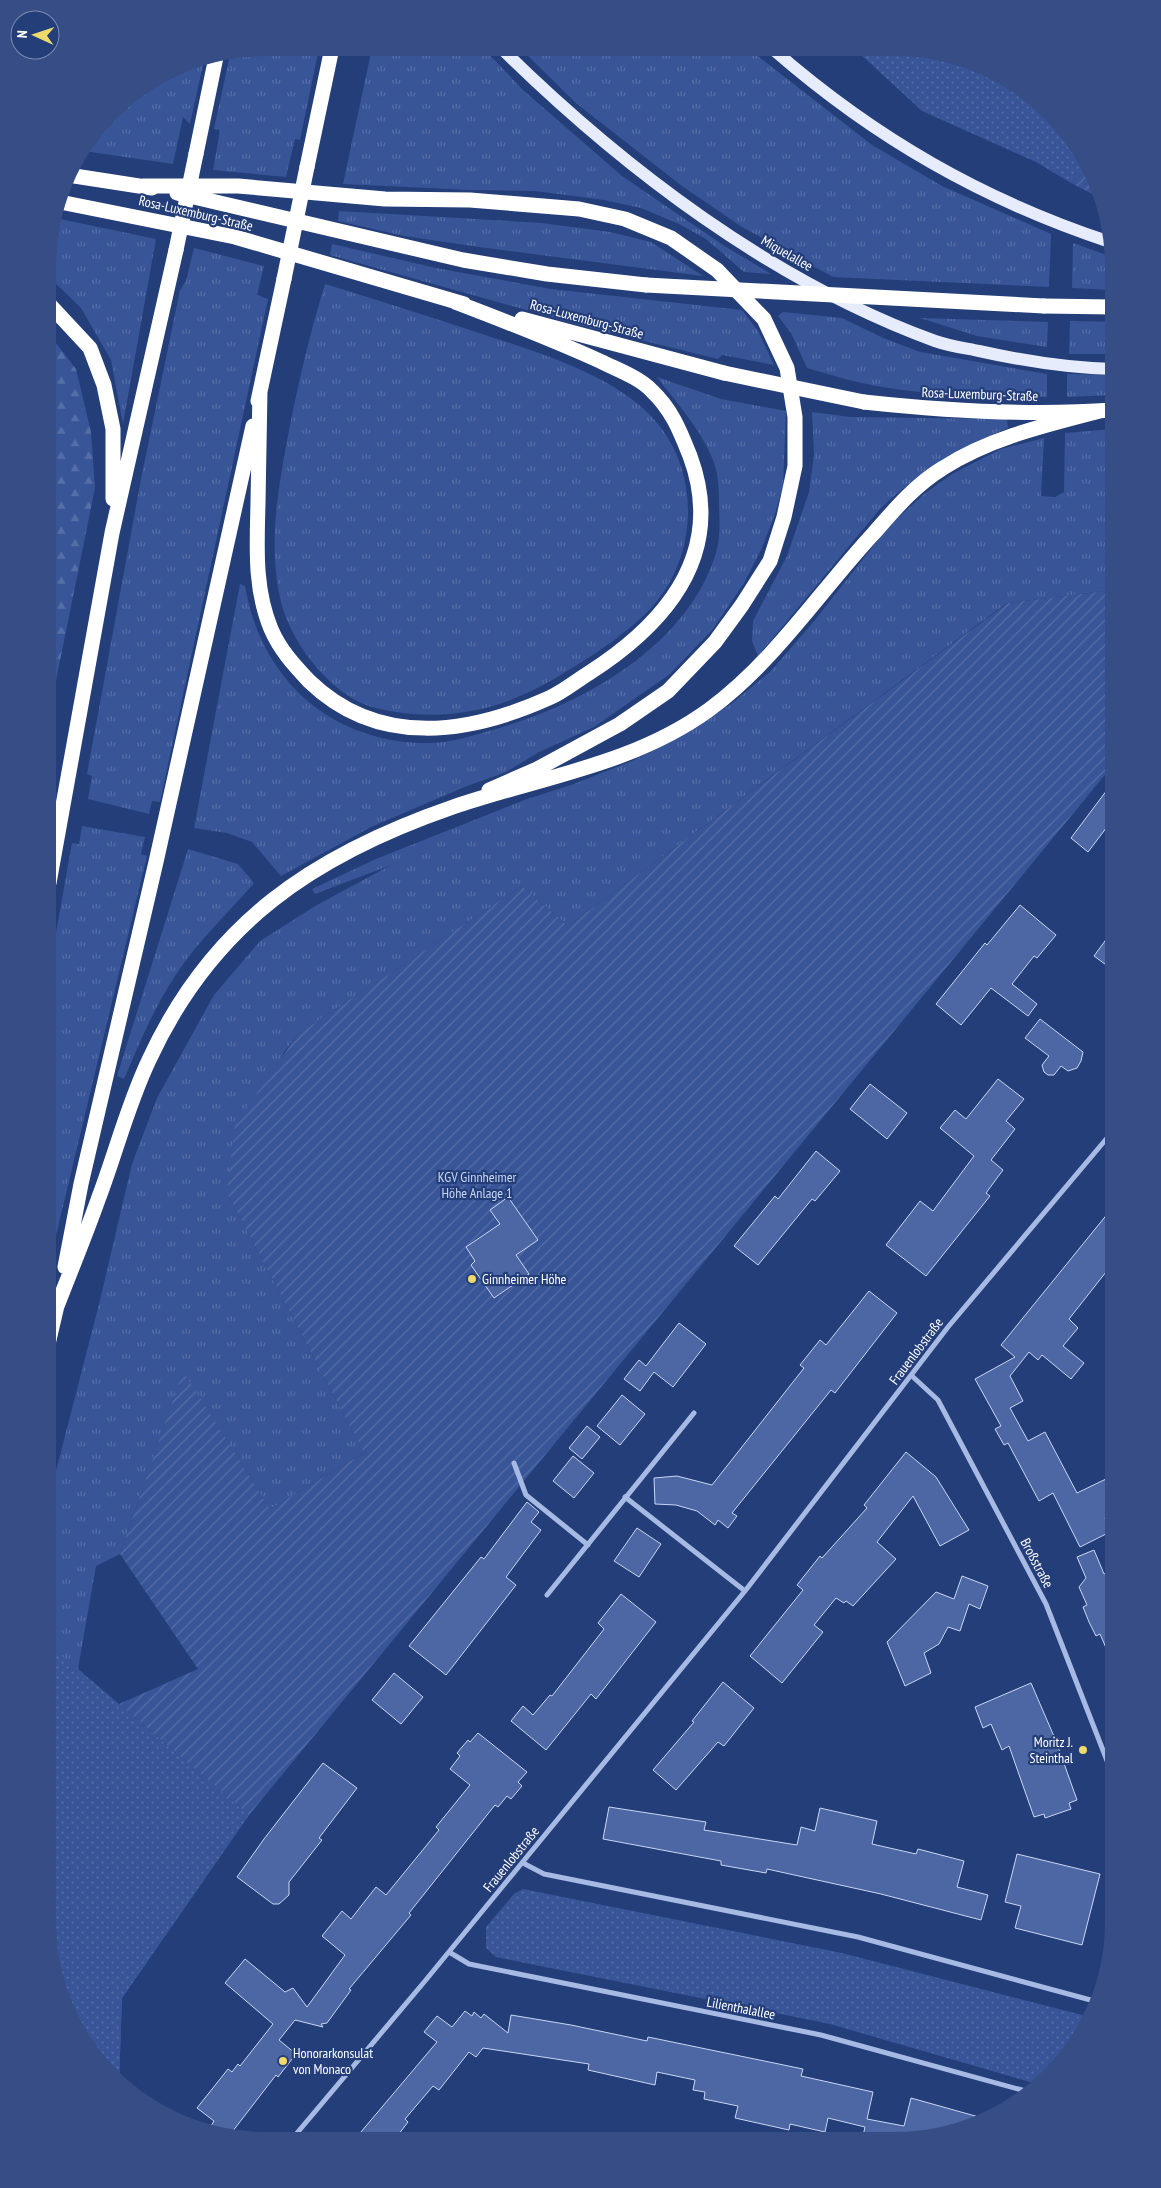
<svg xmlns="http://www.w3.org/2000/svg" width="1161" height="2188" viewBox="0 0 1161 2188" font-family="'PT Sans Narrow',sans-serif">
	<style>
		.grass { fill: url(#grass-tufts) }
		.forest { fill: url(#forest-firs) }
		.park { fill: url(#park-dots) }
		.garden { fill: url(#garden-furrows) }
		.building { fill: #4c67a3; stroke: #cad7f4 }
		.lines { fill: none; stroke-linecap: round; stroke-linejoin: round }
		.street { stroke: #a7bae4; stroke-width: 5 }
		.primary { stroke: #e7ecfc; stroke-width: 12 }
		.highway { stroke: #fff; stroke-width: 15 }
		.highway-bridge { stroke: #fff; stroke-width: 15 }
		.poi-dot { fill: #eedb6b; stroke: #243e7a; stroke-width: 2 }
		.labels { text-anchor: middle; dominant-baseline: central; stroke-width: 4.5; stroke-linejoin: round; paint-order: stroke }
		.street-label { font-size: 14px; fill: #fff; stroke: #243e7a }
		.park-label { font-size: 14px; fill: #cad7f4; stroke: #243e7a }
		.poi-label { font-size: 14px; fill: #fff; stroke: #243e7a; text-anchor: start }
	</style>
	<defs>
		<pattern id="grass-tufts" width="24" height="20" patternUnits="userSpaceOnUse" patternTransform="scale(1.25)"><rect width="24" height="20" fill="#385598"/><path d="M3 7l-1-3M5 7V3M7 7l1-3M15 17l-1-3M17 17v-4M19 17l1-3" fill="none" stroke="#566ea7"/></pattern>
		<pattern id="forest-firs" width="22" height="20" patternUnits="userSpaceOnUse" patternTransform="scale(1.25)"><rect width="22" height="20" fill="#385598"/><path d="M5 1l3.5 6h-7zM16 11l3.5 6h-7z" fill="#566ea7"/></pattern>
		<pattern id="park-dots" width="8" height="8" patternUnits="userSpaceOnUse" patternTransform="scale(1.25)"><rect width="8" height="8" fill="#385598"/><path d="M2 2h.1M6 6h.1" fill="none" stroke="#566ea7" stroke-width="1.8" stroke-linecap="round"/></pattern>
		<pattern id="garden-furrows" width="10" height="10" patternUnits="userSpaceOnUse" patternTransform="scale(1.25)"><rect width="10" height="10" fill="#385598"/><path d="M-1 1l2-2M0 10L10 0M9 11l2-2" fill="none" stroke="#566ea7"/></pattern>
	</defs>
	<rect width="100%" height="100%" fill="#243e7a"/>
	<!-- grass -->
	<path class="grass" d="M266 48H319L300 140 295 139 286 177 213 170 220 130 214 129 230 55Z
		M372 48 484 49 523 90 622 176 723 245 771 274 744 272 706 239 679 224 641 208 604 200 535 191 470 190 343 184Z
		M521 49 750 50 872 145 942 186 1051 234 1049 287 833 277 742 227 682 186 577 104Z
		M204 60 190 124 183 117 173 164 84 151 122 102 183 64Z
		M339 211 542 223 610 232 651 242 703 276 479 247 404 236 338 221Z
		M55 218 156 239 123 424 111 360 81 308 49 277V238Z
		M1073 243 1112 257 1113 290 1072 288Z
		M332 244 436 268 551 289 742 310 758 331 774 365 722 355 718 359 587 327 330 255Z
		M194 248 264 266 257 295 268 299 160 802 152 801 149 814 88 799 92 776 87 774 141 479 180 290 186 281Z
		M325 284C375 299 424 315 473 331 535 352 622 375 662 429 704 487 694 572 640 619 622 635 601 650 580 663 549 683 513 703 476 710 445 717 407 716 376 708 333 698 291 643 281 602 268 548 277 495 287 441 297 388 309 336 325 284Z
		M783 312 842 318 883 338 920 352 1047 374V397C992 397 936 396 882 387 857 383 831 375 807 368L791 333 778 316Z
		M920 318 1048 322 1047 347 977 336Z
		M1070 321 1113 322V354H1069Z
		M1067 374 1113 375V395L1067 397Z
		M657 377 721 399 786 411 783 486 774 517 761 550 744 583 713 629 670 674 594 727 539 752 506 772 467 786 371 827 281 876 252 842 227 833 194 828 240 584 245 586C261 680 332 743 428 743 451 743 475 735 496 729 583 704 688 646 716 553 720 539 720 522 719 508 719 494 719 476 714 463 704 433 676 402 657 377Z
		M812 412 850 417 1007 419 1008 428C959 448 917 473 879 510L758 656 752 641 753 621 787 556 809 492 814 455Z
		M1113 429V590L1007 603 568 926 522 886 298 1034 284 1052 227 1193 364 1453 270 1509 183 1372 120 1554 96 1566 78 1669 249 1815 122 1998 119 2083 84 2043 48 1922V1502L100 1300 132 1164 157 1098 214 995 260 941 317 905 391 865 315 894 312 889 376 859 527 799 574 784 632 761 678 738 731 704 771 671 815 620 889 526 924 494 952 474 1001 449 1044 438 1041 496 1055 497 1064 492 1065 433Z
		M82 826 145 837 141 854 147 856 48 1269 49 972 72 843 79 844Z
		M188 849 238 864 254 883C228 913 197 942 175 976 154 1008 139 1044 124 1079L117 1076Z"/>
	<!-- forest -->
	<path class="forest" d="M49 334 76 369 91 432 95 488 49 715Z"/>
	<!-- park -->
	<path class="park" d="M857 51C881 51 916 48 938 52 1001 64 1060 110 1088 167L1071 183 1036 162 922 111Z
		M48 1644 249 1815 122 1998 119 2083 84 2043 59 1992 48 1922Z
		M523 1889 842 1953 1090 2017 1068 2055 1037 2084 830 2024 496 1957 486 1948V1927L514 1894Z"/>
	<!-- garden -->
	<path class="garden" d="M1088 167 1102 196V199L1071 183Z
		M1113 590V765L249 1815 119 1704 198 1669 120 1554 183 1371 270 1509 364 1453 227 1193 235 1125 298 1034 522 886 568 926 1008 603Z"/>
	<!-- building -->
	<path class="building" d="M1113 782V819L1088 852 1071 838Z
		M1020 905 1056 935 1037 958 1034 956 1012 984 1037 1004 1028 1016 991 988 961 1025 936 1004 985 943 987 945Z
		M1113 930V970L1094 956Z
		M1040 1019 1083 1052 1081 1061 1077 1068 1068 1071 1061 1066 1054 1075H1048L1044 1072 1042 1065 1049 1056 1025 1038Z
		M998 1079 1024 1099 1006 1121 1015 1129 991 1160 1003 1170 986 1193 990 1196 926 1276 886 1245 920 1201 933 1211 974 1156 940 1128 955 1110 966 1119Z
		M870 1084 907 1113 887 1139 850 1109Z
		M816 1151 840 1171 815 1201 812 1199 758 1265 734 1246 775 1196 778 1199Z
		M508 1197 538 1240 516 1255 529 1274 494 1298 471 1265 475 1261 466 1247 500 1224 490 1210Z
		M1113 1207V1278L1106 1272 1069 1319 1078 1328 1063 1346 1084 1363 1071 1379 1042 1355 1038 1360 1029 1352 1010 1376 1023 1401 1010 1408 1028 1441 1045 1432 1077 1493 1106 1479 1108 1483 1113 1480V1514L1105 1518 1112 1531 1080 1547 1053 1493 1039 1501 1008 1443 1004 1445 995 1429 1001 1426 975 1379 1015 1357 1001 1345Z
		M869 1291 897 1313 835 1393 831 1390 732 1513 737 1516 728 1528 718 1520 715 1525 697 1511 676 1505 655 1504 654 1478 677 1476 712 1485 804 1368 800 1365 820 1340 826 1345Z
		M679 1323 706 1344 673 1387 654 1372 640 1391 624 1379 639 1360 646 1366Z
		M622 1395 645 1414 620 1445 597 1426Z
		M587 1426 600 1437 582 1459 569 1448Z
		M906 1452 936 1477 969 1530 940 1546 913 1496 877 1542 896 1559 853 1606 846 1601 844 1603 836 1598 814 1625 823 1632 782 1683 750 1656 803 1590 797 1585 820 1556 822 1558 867 1508 864 1505Z
		M573 1456 594 1473 574 1498 553 1481Z
		M527 1502 539 1512 531 1522 541 1530 506 1577 516 1585 446 1675 409 1646 481 1557 484 1559Z
		M637 1528 661 1544 639 1577 614 1561Z
		M1094 1550 1104 1574 1113 1570V1664L1100 1634 1096 1636 1089 1622 1083 1607 1087 1605 1079 1587 1086 1578 1077 1557Z
		M962 1576 988 1586 980 1609 969 1604 960 1631 948 1627 939 1644 924 1653 931 1673 905 1686 887 1642 936 1592 954 1599Z
		M621 1594 656 1622 596 1699 591 1694 546 1750 511 1721 523 1706 533 1715 550 1695 552 1696 604 1629 598 1623Z
		M394 1673 423 1697 401 1724 372 1700Z
		M723 1682 754 1708 724 1746 718 1742 676 1790 653 1770 694 1722 692 1721Z
		M1031 1683 1056 1741 1077 1800 1069 1803 1071 1809 1045 1818 1044 1814 1034 1817 1009 1746 1002 1750 991 1724 983 1728 975 1707Z
		M478 1733 527 1772 518 1782 522 1786 511 1799 507 1796 498 1807 495 1805 409 1913 411 1915 349 1989 351 1990 327 2023 321 2024 323 2027 295 2020 279 2040 296 2054 278 2077 276 2075 229 2136 208 2131 214 2121 197 2108 228 2069 232 2072 238 2064 240 2066 273 2024 225 1983 245 1959 285 1992 293 1988 307 2007 345 1955 322 1936 342 1911 351 1919 376 1887 386 1895 439 1830 436 1827 470 1785 450 1769 460 1756 457 1753 468 1740 470 1742Z
		M323 1763 357 1788 319 1838 322 1840 289 1882V1895L279 1904H273L237 1877 264 1839Z
		M609 1807 706 1822 704 1830 797 1845 801 1827 815 1831 820 1808 877 1821 872 1844 916 1854 918 1849 964 1861 957 1887 988 1895 981 1920 881 1894 767 1869 766 1873 721 1865V1861L603 1839Z
		M1017 1854 1100 1874 1082 1945 1015 1928 1021 1906 1005 1902Z
		M465 2011 472 2016 474 2012 481 2018 484 2014 508 2033 511 2015 571 2025 647 2041 648 2037 803 2069 801 2076 873 2092 867 2119 904 2126 911 2098 986 2119 965 2129 895 2140H862L865 2127 828 2118 825 2132 790 2124 789 2130 735 2118 738 2106 704 2099 705 2092 693 2090 695 2080 657 2072 655 2085 588 2070 589 2064 483 2048 476 2057 469 2052 439 2090 433 2086 405 2119 408 2122 395 2139H355L437 2042 424 2032 437 2016 452 2027Z"/>
	<g class="lines">
		<!-- street -->
		<path class="street" d="M912 1376 938 1400 1046 1604 1113 1776
			M514 1463 526 1495 588 1545
			M625 1497 745 1591
			M547 1595 694 1413
			M523 1863 544 1874 858 1937 1098 2002
			M449 1952 469 1964 821 2035 1029 2092
			M292 2139 425 1981 745 1591 948 1327 1113 1131"/>
		<!-- primary -->
		<path class="primary" d="M502 49C624 169 773 282 935 341 949 346 964 348 979 351 1024 361 1068 368 1113 369
			M775 51C875 138 983 200 1110 242"/>
		<!-- highway -->
		<path class="highway" d="M196 154 216 57
			M307 167 332 48
			M68 175 152 188
			M143 186H238L385 199 470 200 579 209 625 219 671 238 717 270 764 319 787 368 795 417V466L784 517 770 561 742 605 715 642 668 691 620 724 537 769 489 790
			M177 193 463 260 547 274 646 285
			M60 202 235 237 464 304
			M49 304 90 348 104 385 113 429V499
			M1044 306 1113 307
			M522 319 724 373
			M260 391C259 428 259 465 258 503 257 546 254 588 271 629 280 650 294 665 309 681 378 748 469 734 549 698 563 692 576 681 589 673 667 623 726 553 690 456 680 431 672 410 652 391 640 378 618 370 602 362 554 340 505 321 455 302
			M258 401 284 279
			M864 402C947 411 1030 416 1113 410
			M49 883 112 533 176 250
			M65 1267 81 1184 156 862 253 426
			M57 1306C71 1270 86 1234 99 1197 116 1152 128 1104 149 1060 212 923 314 855 453 807 540 777 634 765 710 709 775 661 820 591 874 533 895 509 915 485 943 468 990 438 1046 425 1100 411
			M48 1344 59 1297"/>
		<!-- highway-bridge -->
		<path class="highway-bridge" d="M176 250 196 154
			M284 279 307 167
			M646 285 1044 306
			M724 373 864 402"/>
	</g>
	<!-- markers -->
	<g class="poi-dot">
		<circle cx="472" cy="1279" r="5"/>
		<circle cx="1083" cy="1750" r="5"/>
		<circle cx="283" cy="2061" r="5"/>
	</g>
	<g class="labels">
		<!-- street labels -->
		<g class="street-label">
			<text transform="translate(196 213) rotate(13)">Rosa-Luxemburg-Straße</text>
			<text transform="translate(787 253) rotate(30)">Miquelallee</text>
			<text transform="translate(587 319) rotate(15)">Rosa-Luxemburg-Straße</text>
			<text transform="translate(980 394) rotate(2)">Rosa-Luxemburg-Straße</text>
			<text transform="translate(916 1351) rotate(-53)">Frauenlobstraße</text>
			<text transform="translate(1037 1563) rotate(62)">Broßstraße</text>
			<text transform="translate(511 1859) rotate(-51)">Frauenlobstraße</text>
			<text transform="translate(741 2008) rotate(11)">Lilienthalallee</text>
		</g>
		<!-- park labels -->
		<g class="park-label">
			<text x="477" y="1177">KGV Ginnheimer<tspan x="477" dy="16">Höhe Anlage 1</tspan></text>
		</g>
		<!-- poi labels -->
		<g class="poi-label">
			<text x="482" y="1279">Ginnheimer Höhe</text>
			<text x="1073" y="1742" text-anchor="end">Moritz J.<tspan x="1073" dy="16">Steinthal</tspan></text>
			<text x="293" y="2053">Honorarkonsulat<tspan x="293" dy="16">von Monaco</tspan></text>
		</g>
	</g>
	<!-- crop -->
	<path d="M0 0H1161V2188H0ZM266 56H895A210 210 0 0 1 1105 266V1922A210 210 0 0 1 895 2132H266A210 210 0 0 1 56 1922V266A210 210 0 0 1 266 56Z" fill="#364d85" fill-rule="evenodd"/>
	<!-- north arrow -->
	<g transform="translate(35 35) rotate(273)"><circle r="24" fill="#243e7a" stroke="#7c8baf"/>
	<path d="M0-4L9 19L0 12L-9 19Z" fill="#eedb6b"/>
	<text y="-8" font-size="14" font-weight="bold" text-anchor="middle" fill="#ffffff">N</text>
	</g>
</svg>
